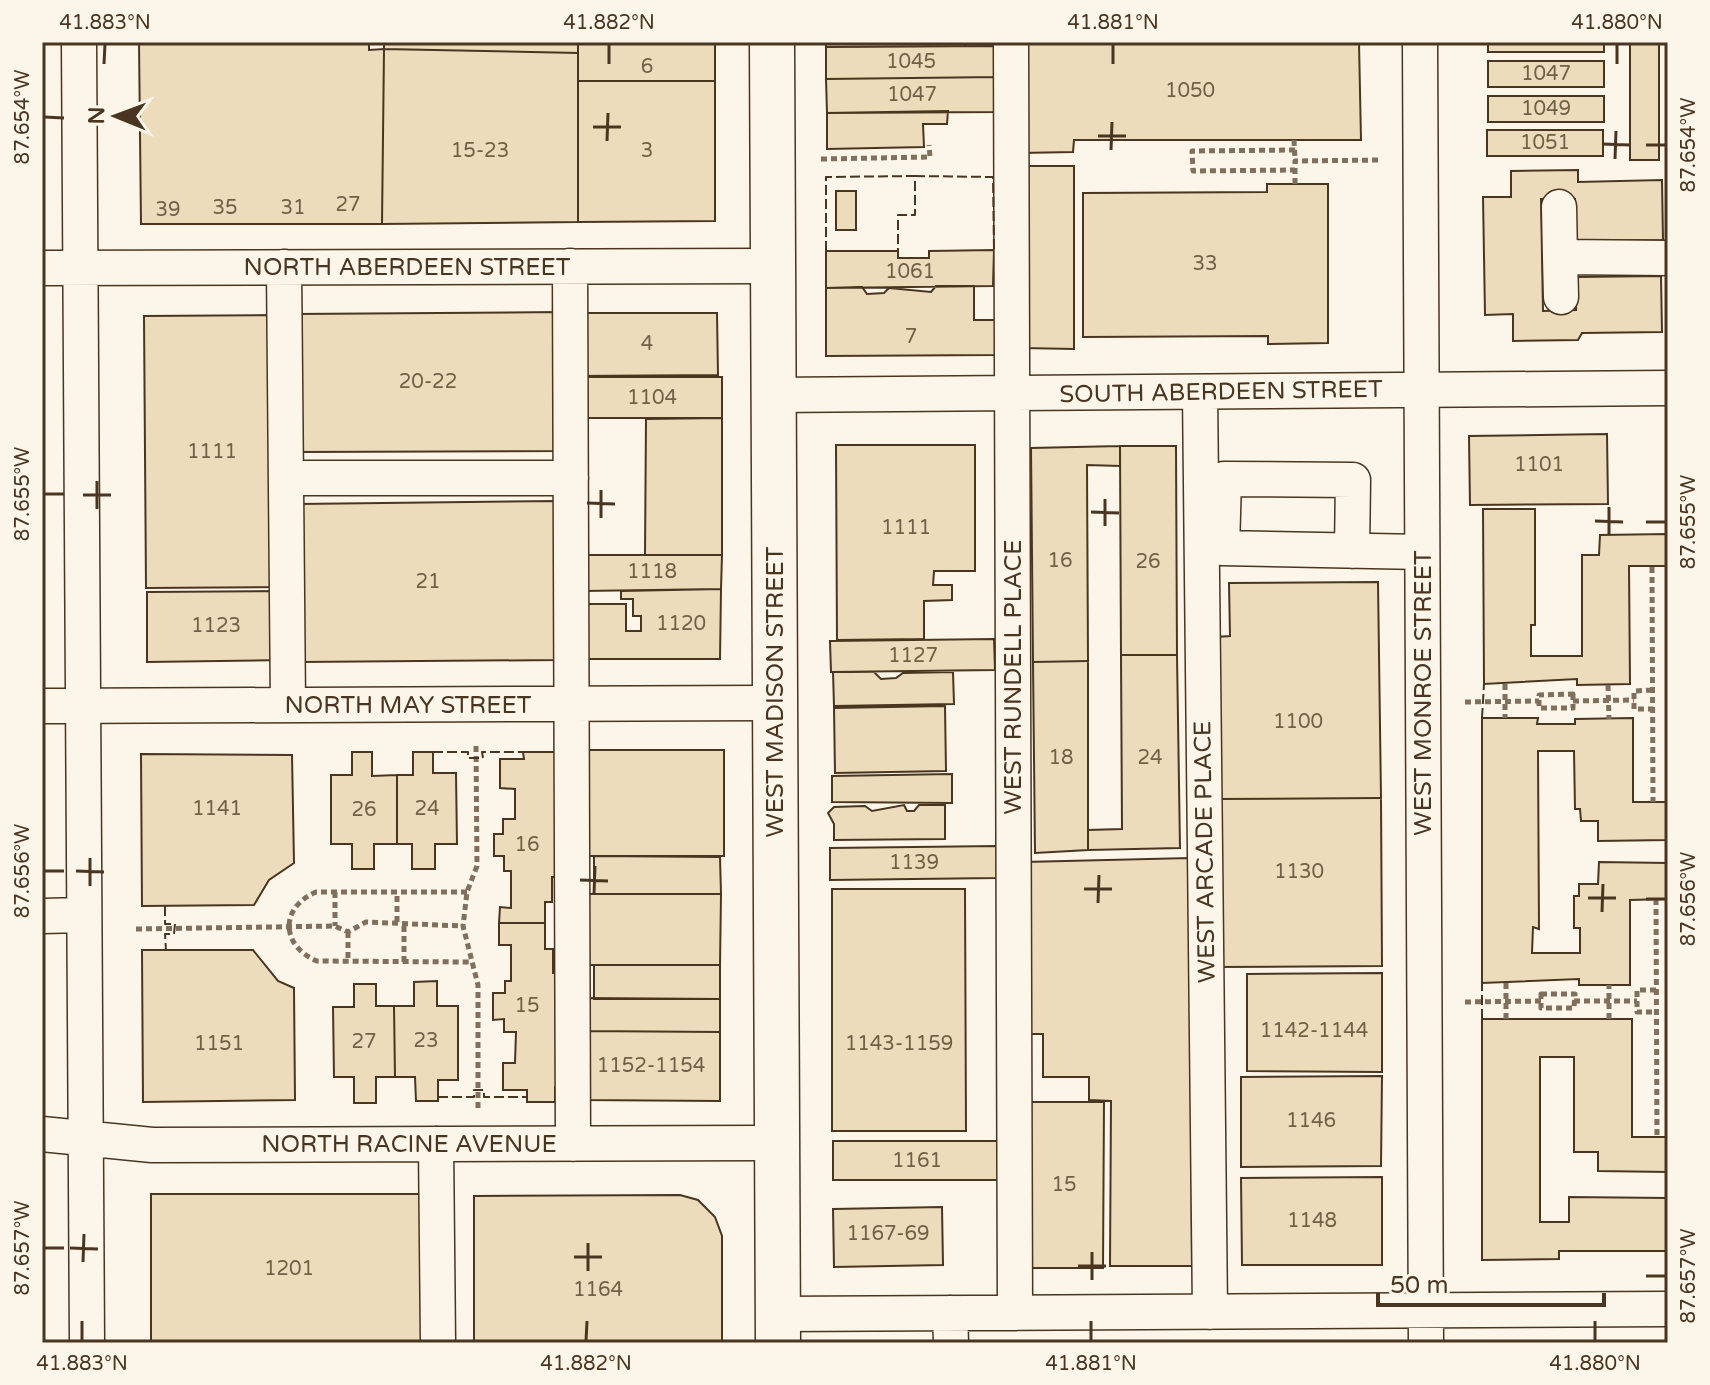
<svg xmlns="http://www.w3.org/2000/svg" width="1710" height="1385" viewBox="0 0 1710 1385" font-family="'Varela Round',sans-serif">
	<style>
		.building { fill: #ecdcbc; stroke: #4a3520; stroke-width: 2 }
		.lines { fill: none; stroke-linecap: round; stroke-linejoin: round }
		.minor-casing { stroke: #4a3520; stroke-width: 37 }
		.major-casing { stroke: #4a3520; stroke-width: 47 }
		.path { stroke: #7f6f5c; stroke-width: 5; stroke-dasharray: 6 4; stroke-linecap: butt }
		.minor { stroke: #fbf6e9; stroke-width: 34 }
		.major { stroke: #fbf6e9; stroke-width: 44 }
		.fence { stroke: #4a3520; stroke-width: 2; stroke-dasharray: 10 4; stroke-linecap: butt }
		.ticks { fill: none; stroke: #4a3520; stroke-width: 3 }
		.labels { text-anchor: middle; dominant-baseline: central; stroke-width: 6; stroke-linejoin: round; paint-order: stroke }
		.number-label { font-size: 20px; fill: #725f47 }
		.street-label { font-size: 24px; fill: #4a3520; stroke: #fbf6e9 }
		.neatline { fill: none; stroke: #4a3520; stroke-width: 3 }
		.ticks-label { font-size: 20px; text-anchor: middle; fill: #4a3520 }
	</style>
	<rect width="100%" height="100%" fill="#fbf6e9"/>
	<!-- building -->
	<path class="building" d="M139 42H369V50L384 49 382 224H141Z
		M384 42H578V53L384 49Z
		M578 42H715V81H578Z
		M826 42H965V46L826 47Z
		M1020 42H1359L1361 140H1074L1073 152 1020 153Z
		M1488 42H1604V52H1488Z
		M1630 42H1659V160H1630Z
		M997 46V77L826 79V47Z
		M384 49 578 53V222L382 224Z
		M1488 61H1604V87H1488Z
		M997 77V112L827 113 826 79Z
		M578 81H715V221L578 222Z
		M1488 96H1604V122H1488Z
		M948 111 947 124H923L924 147 827 149V113Z
		M1487 130H1603V156H1487Z
		M1020 166H1074V349L1022 348Z
		M1578 170V182L1662 180 1663 240 1576 241 1575 199H1541L1543 311 1576 310V277L1661 276 1662 332 1582 333 1578 340 1513 341V314L1485 315 1483 197H1511V171Z
		M1267 184H1328V343L1268 344V336L1083 337V193L1267 192Z
		M836 191H856V230H836Z
		M994 250 993 286 826 288V251H898V258H929V251Z
		M936 286H974V320H995V355L826 356V288L862 287 867 294 884 293 889 288 931 292Z
		M561 312V451L296 452 295 314Z
		M577 313H717L718 375 577 376Z
		M279 315 281 587 146 588 144 316Z
		M581 377H722V418H581Z
		M722 418V555H645L646 419Z
		M1607 434 1608 504 1470 505 1469 436Z
		M836 445H975V571H934L933 585H952V600L924 601V639L837 640Z
		M1120 446V466L1087 465 1088 661 1033 662 1031 448Z
		M1120 446H1176L1177 655H1121Z
		M556 501 557 660 301 662 299 504Z
		M1483 509H1535V625H1531V656H1582V555H1599L1600 535 1668 534V566H1629L1630 684 1577 685V679L1484 684Z
		M583 555H722L721 589 583 591Z
		M1378 582 1381 798 1216 799V637L1230 636 1229 583Z
		M721 589 720 659H586V604H626V631H641V616H633V599H621V591Z
		M284 591 285 660 147 662V592Z
		M994 639 995 670 831 672 830 641Z
		M1121 655H1177L1180 848 1088 850V830L1122 829Z
		M1088 661V850L1035 853 1033 662Z
		M833 672H874L881 679 896 678 903 673 953 672 954 704 834 706Z
		M945 706 946 771 835 773 834 708Z
		M1482 718H1538L1537 724H1575V719L1633 718V802H1668V840L1598 841V821H1581L1580 809H1575L1574 751H1538L1539 929 1533 927 1532 953H1580V928H1574V896H1579V884H1598L1599 862 1668 863V899L1630 900V985H1579V979L1482 983Z
		M581 750H724V856H581Z
		M352 752H372V776L397 775V844H374V869H352V844H331V775H352Z
		M413 752H433V773H456L457 844H435V869H412V844H397V775H413Z
		M523 752H555V763H560L559 877H552V902H545V923H499L500 907 511 908V871H504V856H494V834H503V819H515V789L500 788V759H524Z
		M141 754 292 755 294 863 269 880 254 905 142 906Z
		M952 774V803L832 802V776Z
		M1381 798 1382 966 1217 967 1216 799Z
		M904 805 907 811H914L919 805H945V839L834 840V824L828 813 834 807 865 806 872 811Z
		M997 846V878L830 880V848Z
		M594 856 720 857 721 894H594Z
		M1190 858 1192 1266H1110L1111 1101 1089 1100V1077H1043V1034H1024V862Z
		M832 889H965L966 1131H832Z
		M580 894H721L720 965H581Z
		M499 923H545V949H553V973H561V1087H555V1102H527V1090H503V1063H515L516 1032H504V1019L493 1020V993H505V981H511V945H499Z
		M142 950H253L278 981 294 988 295 1100 143 1102Z
		M594 965H720V999H594Z
		M1382 973V1072L1247 1071V974Z
		M437 981V1006H458V1080H438V1101H416L415 1077H395L394 1006H414V982Z
		M354 984H376V1006H394L395 1077H376V1103H354V1077H334L333 1007H354Z
		M582 998 720 999V1032L582 1031Z
		M1482 1019H1632V1137H1668V1172L1598 1171V1152H1574V1057H1540V1222H1569V1197L1668 1198V1251H1559V1259L1482 1260Z
		M582 1031 720 1032V1101L581 1100Z
		M1382 1076 1381 1166 1241 1167V1077Z
		M1025 1102H1104L1103 1268H1024Z
		M833 1141H1000L1001 1180H833Z
		M1382 1177V1265H1242L1241 1178Z
		M151 1194H426V1343H151Z
		M474 1196 680 1195 698 1200 715 1217 722 1236V1343H474Z
		M942 1207 943 1265 834 1267 833 1209Z"/>
	<g class="lines">
		<!-- minor casing -->
		<g class="minor-casing">
			<path id="minor" d="M79 42 87 1343
				M1011 42 1015 1313
				M1420 42 1426 1343
				M1559 207 1560 257 1668 258
				M1560 257 1561 297
				M570 266 573 1144
				M284 267 288 705
				M42 268 773 266
				M1200 392 1210 1312
				M773 395 1668 388
				M287 478H571
				M1352 551 1353 480 1224 479 1222 548 1422 552
				M42 706 774 703
				M42 916 84 915
				M42 1134 152 1145 776 1143
				M436 1144 438 1343
				M950 1313 951 1343
				M778 1314 1668 1309"/>
		</g>
		<!-- major casing -->
		<g class="major-casing">
			<path id="major" d="M772 42 778 1343"/>
		</g>
		<!-- path -->
		<path class="path" d="M1294 140 1295 161
			M1295 150 1192 151 1193 171 1295 170
			M821 159 930 157 929 145
			M1295 184V161L1381 160
			M1652 567 1653 802
			M1505 684V718
			M1608 685 1609 719
			M1652 690 1634 691V709H1653
			M1573 694V708H1539V695Z
			M1573 701 1634 700
			M1465 702 1539 701
			M476 746 477 866 467 892 463 926 478 985V1109
			M335 892V926
			M467 892H316C279 908 281 946 317 961L470 962
			M1656 899 1657 1137
			M397 922V892
			M136 929 335 926 348 932 366 922 463 926
			M348 932V961
			M404 962V922
			M1656 990H1637V1012H1656
			M1541 994H1575L1574 1008H1541Z
			M1574 1001H1637
			M1465 1002 1541 1001
			M1506 1019V983
			M1609 1019V985"/>
		<!-- minor -->
		<use href="#minor" class="minor"/>
		<!-- major -->
		<use href="#major" class="major"/>
		<!-- fence -->
		<path class="fence" d="M915 176 993 177 994 250
			M826 251V177L915 176V215H898V251
			M1482 718 1484 684
			M433 752H468V758H483L482 752H523
			M165 906V924H175L174 934H165L166 951
			M1482 1019V983
			M438 1097H474V1090H484V1097H527"/>
	</g>
	<!-- ticks -->
	<path class="ticks" d="M104 64 105 44M609 64V44M1113 64V44M1617 64V44M44 117 64 118M593 127H621M1098 136H1126M607 141 608 113M1602 144 1630 145M1646 145H1666M1111 150 1112 122M1615 159 1616 131M44 494H64M83 495H111M587 503 615 504M97 509V481M1091 512 1119 513M601 518V490M1595 521 1623 522M1646 522H1666M1105 526V499M1609 535V507M44 871H64M76 871 104 872M580 880 608 881M90 886V858M1084 889H1112M594 894 595 866M1588 898H1616M1646 899H1666M1098 903 1099 875M1602 912 1603 884M44 1248H64M70 1248 98 1249M574 1257H602M83 1262 84 1234M1078 1266H1106M588 1271V1243M1646 1276H1666M1092 1280V1252M82 1341V1321M586 1341 587 1321M1091 1341V1321M1595 1341V1321"/>
	<g class="labels">
		<!-- number labels -->
		<g class="number-label">
			<text x="911" y="62">1045</text>
			<text x="647" y="67">6</text>
			<text x="1546" y="74">1047</text>
			<text x="1190" y="91">1050</text>
			<text x="912" y="95">1047</text>
			<text x="1546" y="109">1049</text>
			<text x="1545" y="143">1051</text>
			<text x="480" y="151">15-23</text>
			<text x="647" y="151">3</text>
			<text x="348" y="205">27</text>
			<text x="225" y="208">35</text>
			<text x="293" y="208">31</text>
			<text x="168" y="210">39</text>
			<text x="1205" y="264">33</text>
			<text x="910" y="272">1061</text>
			<text x="911" y="337">7</text>
			<text x="647" y="344">4</text>
			<text x="428" y="382">20-22</text>
			<text x="652" y="398">1104</text>
			<text x="212" y="452">1111</text>
			<text x="1539" y="465">1101</text>
			<text x="906" y="528">1111</text>
			<text x="1060" y="561">16</text>
			<text x="1148" y="562">26</text>
			<text x="652" y="572">1118</text>
			<text x="428" y="582">21</text>
			<text x="681" y="624">1120</text>
			<text x="216" y="626">1123</text>
			<text x="913" y="656">1127</text>
			<text x="1298" y="722">1100</text>
			<text x="1061" y="758">18</text>
			<text x="1150" y="758">24</text>
			<text x="217" y="809">1141</text>
			<text x="427" y="809">24</text>
			<text x="364" y="810">26</text>
			<text x="527" y="845">16</text>
			<text x="914" y="863">1139</text>
			<text x="1299" y="872">1130</text>
			<text x="527" y="1006">15</text>
			<text x="1314" y="1031">1142-1144</text>
			<text x="426" y="1041">23</text>
			<text x="364" y="1042">27</text>
			<text x="219" y="1044">1151</text>
			<text x="899" y="1044">1143-1159</text>
			<text x="651" y="1066">1152-1154</text>
			<text x="1311" y="1121">1146</text>
			<text x="917" y="1161">1161</text>
			<text x="1064" y="1185">15</text>
			<text x="1312" y="1221">1148</text>
			<text x="888" y="1234">1167-69</text>
			<text x="289" y="1269">1201</text>
			<text x="598" y="1290">1164</text>
		</g>
		<!-- street labels -->
		<g class="street-label">
			<text x="407" y="267">NORTH ABERDEEN STREET</text>
			<text transform="translate(1221 392) rotate(-1)">SOUTH ABERDEEN STREET</text>
			<text transform="translate(1013 677) rotate(-90)">WEST RUNDELL PLACE</text>
			<text transform="translate(775 692) rotate(-90)">WEST MADISON STREET</text>
			<text transform="translate(1423 693) rotate(-90)">WEST MONROE STREET</text>
			<text x="408" y="705">NORTH MAY STREET</text>
			<text transform="translate(1205 852) rotate(-91)">WEST ARCADE PLACE</text>
			<text x="409" y="1144">NORTH RACINE AVENUE</text>
		</g>
	</g>
	<!-- border -->
	<rect width="1710" height="1385" fill="none" stroke="#fbf6e9" stroke-width="88"/>
	<!-- north arrow -->
	<g transform="translate(116 116) rotate(271)" stroke="#fbf6e9" stroke-width="6" paint-order="stroke">
	<path d="M0-6L14 30L0 20L-14 30Z" fill="#4a3520"/>
	<text y="-12" font-size="22" font-weight="bold" text-anchor="middle" fill="#4a3520">N</text>
	</g>
	<!-- scale -->
	<path d="M1378 1293v12h226v-12" fill="none" stroke="#4a3520" stroke-width="4"/>
	<text x="1390" y="1293" font-size="24" fill="#4a3520" stroke="#fbf6e9" stroke-width="6" paint-order="stroke">50 m</text>
	<rect x="44" y="44" width="1622" height="1297" class="neatline"/>
	<g class="ticks-label">
		<text x="105" y="29">41.883°N</text>
		<text x="609" y="29">41.882°N</text>
		<text x="1113" y="29">41.881°N</text>
		<text x="1617" y="29">41.880°N</text>
		<text transform="translate(22 117) rotate(-90)" y="7">87.654°W</text>
		<text transform="translate(1688 145) rotate(-90)" y="7">87.654°W</text>
		<text transform="translate(22 494) rotate(-90)" y="7">87.655°W</text>
		<text transform="translate(1688 522) rotate(-90)" y="7">87.655°W</text>
		<text transform="translate(22 871) rotate(-90)" y="7">87.656°W</text>
		<text transform="translate(1688 899) rotate(-90)" y="7">87.656°W</text>
		<text transform="translate(22 1248) rotate(-90)" y="7">87.657°W</text>
		<text transform="translate(1688 1276) rotate(-90)" y="7">87.657°W</text>
		<text x="82" y="1370">41.883°N</text>
		<text x="586" y="1370">41.882°N</text>
		<text x="1091" y="1370">41.881°N</text>
		<text x="1595" y="1370">41.880°N</text>
	</g>
</svg>
